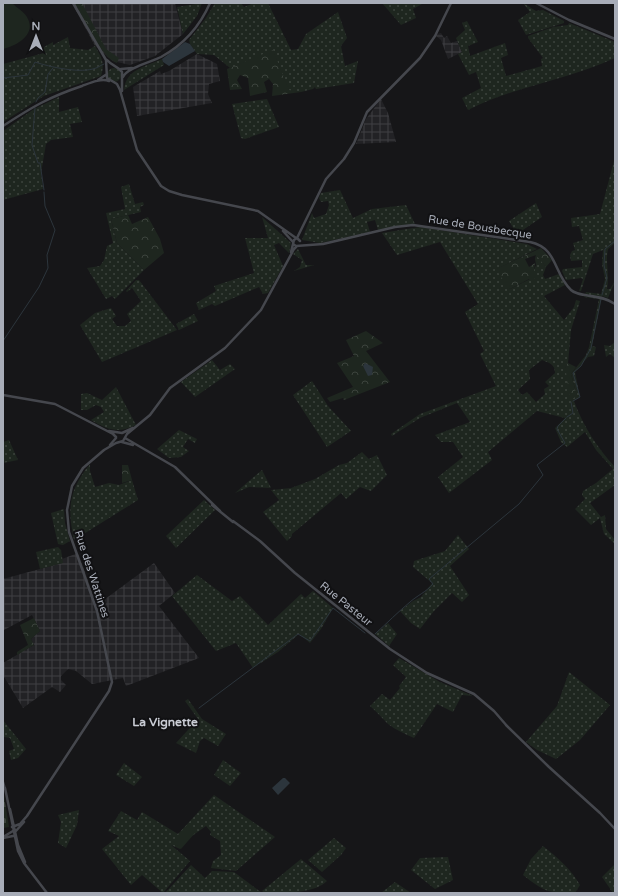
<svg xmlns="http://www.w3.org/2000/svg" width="618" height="896" viewBox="0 0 618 896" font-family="'Varela Round',sans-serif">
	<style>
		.industrial { fill: url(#industrial-grid) }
		.green { fill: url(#green-dots); fill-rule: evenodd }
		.forest { fill: url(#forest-crowns) }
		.cemetery { fill: url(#cemetery-stones) }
		.pitch { fill: #1e261f }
		.water { fill: #2c353c }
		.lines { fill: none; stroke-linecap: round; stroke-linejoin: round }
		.stream { stroke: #2c353c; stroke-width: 1 }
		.secondary { stroke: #45474d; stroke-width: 2.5 }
		.labels { text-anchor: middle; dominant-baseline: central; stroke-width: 4; stroke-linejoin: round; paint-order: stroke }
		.street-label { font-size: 11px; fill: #a8adb8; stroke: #111113 }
		.neighbourhood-label { font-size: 12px; font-weight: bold; fill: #c9ccd4; stroke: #111113 }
	</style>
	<defs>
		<pattern id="industrial-grid" width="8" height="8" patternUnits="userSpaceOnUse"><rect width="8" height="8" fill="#222225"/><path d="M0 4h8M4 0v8" fill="none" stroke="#3f3f43"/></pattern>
		<pattern id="green-dots" width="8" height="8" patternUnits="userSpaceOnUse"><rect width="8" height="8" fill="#1e261f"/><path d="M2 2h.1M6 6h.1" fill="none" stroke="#3c433d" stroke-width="1.8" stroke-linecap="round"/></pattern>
		<pattern id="forest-crowns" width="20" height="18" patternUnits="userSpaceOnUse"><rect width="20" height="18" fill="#1e261f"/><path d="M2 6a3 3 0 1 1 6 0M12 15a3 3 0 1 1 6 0" fill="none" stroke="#3c433d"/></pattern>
		<pattern id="cemetery-stones" width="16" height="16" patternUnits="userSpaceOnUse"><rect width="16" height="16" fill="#1e261f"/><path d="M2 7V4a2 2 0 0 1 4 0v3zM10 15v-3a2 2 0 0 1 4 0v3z" fill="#3c433d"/></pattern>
	</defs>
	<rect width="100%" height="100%" fill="#161618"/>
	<!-- industrial -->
	<path class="industrial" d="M72 3H175L183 34 155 56 130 65 113 61 95 46Z
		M441 33 444 38 447 36 451 43 457 41 462 52 448 59 441 40 436 36 437 34Z
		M197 54 217 64 220 81 209 84 208 94 212 103 137 116 133 87 160 71 161 74 169 71Z
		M381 99 388 113 396 142 356 144 366 119Z
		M78 553 97 605 154 563 175 593 159 606 199 658 126 686 123 678 92 684 76 671 68 669 61 676V680L66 685 60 692 52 687 23 708 3 675V663L34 645 31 639 40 631 32 615 4 630 3 579 62 563V559Z"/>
	<!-- green -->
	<path class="green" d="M202 3 197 16 183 34 177 7Z
		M215 3H241L244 7 254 3H268L291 50 298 49 306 34 338 12 347 38 341 46 345 66 358 61 354 83 316 89 315 87 313 89 301 92 289 91 273 51 230 68 214 55 197 54 190 44 189 40 206 18Z
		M382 3H422V4L413 9 416 18 401 25Z
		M523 3 536 11 543 10 564 21V23L526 35 518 20 530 12Z
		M467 21 478 42 468 46 470 56 505 43 508 55 501 58 506 76 542 66 541 59 543 58 528 38V36L553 27 568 25 569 23 615 42V58C568 80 515 86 468 110L462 98 481 88 476 72 469 75 458 54 462 52 456 38 465 30 462 23Z
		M68 37 70 48 88 50 95 46C102 58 105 63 101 76L44 96 3 122V64L44 53V47L53 42V45Z
		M162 59 164 65 124 90C126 69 145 67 162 59Z
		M107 75a7 7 0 1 1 14 0a7 7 0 1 1-14 0Z
		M59 97V112L78 107 82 122 70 124 73 137 51 140 46 144 41 173 43 189 3 200V131L34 109Z
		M267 99 279 127 245 139 241 138 232 104Z
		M615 157V243L608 249C605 263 610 275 607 289H610L615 281 608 298 602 296 592 346 596 347 594 356 588 357 575 372 580 397 574 401C583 426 598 449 615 467V485L590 503 601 517 605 515 606 529 615 540V544L604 534 600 518 591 525 575 509 585 499 582 495 583 491 596 483 613 469 596 450 585 432 567 447 561 442 555 428 565 418 537 411 488 452 492 460 449 493 438 477 463 457 453 442H441L435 435 470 422 457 403 420 418 392 436 391 434 420 414 496 386 480 354 484 351 465 312 478 304 440 242 397 255 382 233 420 227 527 244 537 249 497 269 510 289 530 279 536 265 535 259 536 254 546 267 543 275 545 279 559 274 565 285 544 296 564 320 574 307 576 300 580 301 571 330 568 363 565 366 577 396 571 374 586 355 589 347 599 299 584 297 586 292 601 294 605 279 602 264 603 250 593 254 581 291H579L583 279 581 278 566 280 562 271 563 269 582 267V260L571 261 570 255 572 251 575 250 573 243 583 240 579 226 572 227 571 218 600 214ZM542 360C549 363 555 364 555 373L545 382 549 386 544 389 545 394 536 402 527 392 522 395 518 390 530 379 529 370Z
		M129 184 135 204 143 202 144 205 140 207 141 212 111 219 117 243 144 270 115 299 112 296 106 299 87 268 100 266 104 260 107 246 113 243 106 213 125 209 121 187Z
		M340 190 353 218 372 209 406 205 415 224 378 230 375 220 367 222 370 232 320 243 302 240 312 213 314 218 326 214 329 205 328 201 321 202 319 198 321 193Z
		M536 203 542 217 517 234 509 221Z
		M262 217 291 243 289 253 279 243 274 245 283 266 268 293 263 294 259 287 215 306 212 304 199 310 196 303 216 291 214 286 254 273 245 238H268Z
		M298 249 306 265H314L294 271 300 267 302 260 293 254Z
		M136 280H139L177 330 102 362 80 325 95 313 111 308 116 316 112 319 117 326H125L131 321 127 314 141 301 132 288 127 292 126 291Z
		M194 314 198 321 179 330 176 324Z
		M615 342V358L610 354 606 357 604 345 610 346Z
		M212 360 220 370 230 364 235 369 195 397 181 382Z
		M312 381 328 406 351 431 327 447 293 395Z
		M116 387 136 425C118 434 108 430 91 420L104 412 101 407 96 405 87 410H81V394L87 393 102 400Z
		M179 430 197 439 195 443 188 439 183 447 189 451 181 457 169 458 157 449Z
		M9 440 18 460 3 463V442Z
		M362 452 369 459 377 455 387 475 371 491 360 487 346 499 341 493 292 534V536L287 541 263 512 279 500 271 490 291 488 315 479 339 465 347 463Z
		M90 464V471L95 487 109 483 119 485 132 480 138 500 74 540C67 508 69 490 90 464Z
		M262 470 271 488 249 487 235 493Z
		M204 500 215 510 176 548 166 536Z
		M64 509 65 523 70 541 63 545 58 544 51 513Z
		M458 535 469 549 450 566 469 595 462 602 452 593 434 611 420 629 411 623 400 611 413 601 421 597 432 583 413 567 414 561 445 551Z
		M58 547 61 550 63 563 40 569 36 552Z
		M197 575 232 601 240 596 268 625 301 594 305 598 313 591 333 608 321 629 310 643 299 634 278 652 253 668 236 643 216 651 172 596Z
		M388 623 397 634 389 646 375 634Z
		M399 658 440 682 473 696 462 695 453 712 437 704 414 738C405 734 396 730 388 724 382 718 377 712 370 706L382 694 390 700 400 688 399 686 406 677 393 665Z
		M569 672 610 705 580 740 556 759 537 750 526 742 557 706Z
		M188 699 202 719 226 734 218 746 204 738 200 741 196 753 176 743 198 719 185 701Z
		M3 720 26 749 18 758 11 760 9 751 14 749 10 738 4 737Z
		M223 760 241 773 230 786 214 775Z
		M124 763 142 777 134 786 116 775Z
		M214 795 275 837 236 871 211 868 213 861 221 855 220 841 210 835 211 832 206 826 188 839 180 849 171 845 190 861 163 893 142 875 131 885 102 849 119 836 108 831 121 811 137 820 142 812 178 834Z
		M79 810 77 825 66 848 58 843 61 822 58 815Z
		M334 838 346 848 341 855 322 872 308 860Z
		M543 846C557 857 571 869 580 885L575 893C548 893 545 892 523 875L531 859Z
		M448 857 453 880 435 889 411 870 420 858Z
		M301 859 327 881C314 894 282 893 265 893L262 891Z
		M615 864V893H613L602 877Z
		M191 865 205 878 212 871 234 872 262 893H165Z
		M395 882 411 893H381Z"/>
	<!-- forest -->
	<path class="forest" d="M75 3H82L106 49 119 58 117 63C102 59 83 17 75 3Z
		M273 50 289 90 301 92 272 96 273 84 269 79 264 82 267 92 250 96 248 78 240 75 237 80 242 89 230 90 227 69Z
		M128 215 132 224 148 217 160 239 164 253 144 270 117 243 111 219Z
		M541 248 552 260 546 267 536 255 525 259 529 267 535 263 534 271 537 278 531 280 529 279 510 289 508 288 496 269Z
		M366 331 383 343 366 351 390 382 344 400 343 398 330 402 327 398 353 387 337 363 354 356 346 340Z
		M568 363 576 367 571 374 577 396 570 400 565 365Z
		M122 465H128L132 480 122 483Z
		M34 618 40 631 31 639 34 645 17 655V652L28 645 20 625Z"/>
	<!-- cemetery -->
	<path class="cemetery" d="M3 790 9 827 3 828Z"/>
	<!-- pitch -->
	<path class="pitch" d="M3 3H12C17 8 25 12 28 19 36 35 16 46 3 49Z
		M187 825 195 833 181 849 172 842Z"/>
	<!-- water -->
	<path class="water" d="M185 42 190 44 195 51 169 66 163 62 162 59Z
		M365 363 373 367 372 375 368 376 363 366Z
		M283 778H285L290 783 278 795 272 788Z"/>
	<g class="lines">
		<!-- stream -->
		<path class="stream" d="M3 78 28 75 35 62C50 67 81 74 96 68 99 67 101 65 104 64
			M36 102 38 98 45 92 48 74 53 68
			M35 108 32 145 38 163H40L44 190
			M602 295 607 278 604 265 605 249 615 241
			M3 341 39 287 48 268 47 255 55 230 45 206 44 192
			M573 401 580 397 573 373 581 366 591 348 601 299
			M567 417 573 413 571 402
			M375 634C387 623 398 612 410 602 418 595 426 592 433 584L429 579 519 504 543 475 537 465 565 443 557 429 558 426 566 418
			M199 708 298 634 310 641 333 608 365 633"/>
		<!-- secondary -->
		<path class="secondary" d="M73 3 106 60 107 78 117 84 120 90 137 150 161 186 169 191 182 195 258 211 296 238
			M536 3 569 20 615 39
			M107 60C112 66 118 66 122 72V91
			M121 69 132 68
			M123 77C127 68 151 62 161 57 183 45 200 26 210 3
			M98 80 107 74
			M3 126C32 107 49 97 82 86 90 83 101 78 109 81
			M283 231 293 242
			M297 238 326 179 344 159 354 143 367 112 420 58 435 36 451 3
			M293 244 296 246 323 244 395 227 413 225 530 242C558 248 553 273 571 290 579 298 600 293 615 304
			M291 252 294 240 297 238 300 241
			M3 395 55 404 113 434 116 437
			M109 431 122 433 133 428
			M125 438 175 467 220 511
			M122 442 133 445
			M110 445 116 438
			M212 505 233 522
			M233 521 260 541 295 573 390 649 427 673 474 694 494 711 507 726
			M506 725 549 767 600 813 615 829
			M3 782 5 789
			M5 788 18 851 24 863 47 893
			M10 809 18 845 25 862
			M12 827 20 824 27 816 109 691 112 682 97 611 69 532 67 510 72 486 83 468 104 450 116 443 123 441 127 434 150 415 170 388 225 348 261 310 294 249 297 246
			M15 832 24 822
			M3 837 13 831
			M3 838 13 836"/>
	</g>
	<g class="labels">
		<!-- street labels -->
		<g class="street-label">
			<text transform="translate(480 227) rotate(9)">Rue de Bousbecque</text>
			<text transform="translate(92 574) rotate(72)">Rue des Wattines</text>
			<text transform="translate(346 604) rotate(39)">Rue Pasteur</text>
		</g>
		<!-- neighbourhood labels -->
		<g class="neighbourhood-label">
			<text x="165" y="722">La Vignette</text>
		</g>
	</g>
	<!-- border -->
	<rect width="618" height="896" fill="none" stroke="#a8adb8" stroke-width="8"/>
	<!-- north arrow -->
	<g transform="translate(36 36)" stroke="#111113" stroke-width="3" paint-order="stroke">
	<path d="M0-3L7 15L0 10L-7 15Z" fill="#a8adb8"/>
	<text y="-6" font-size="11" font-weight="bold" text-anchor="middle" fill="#a8adb8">N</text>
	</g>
</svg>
